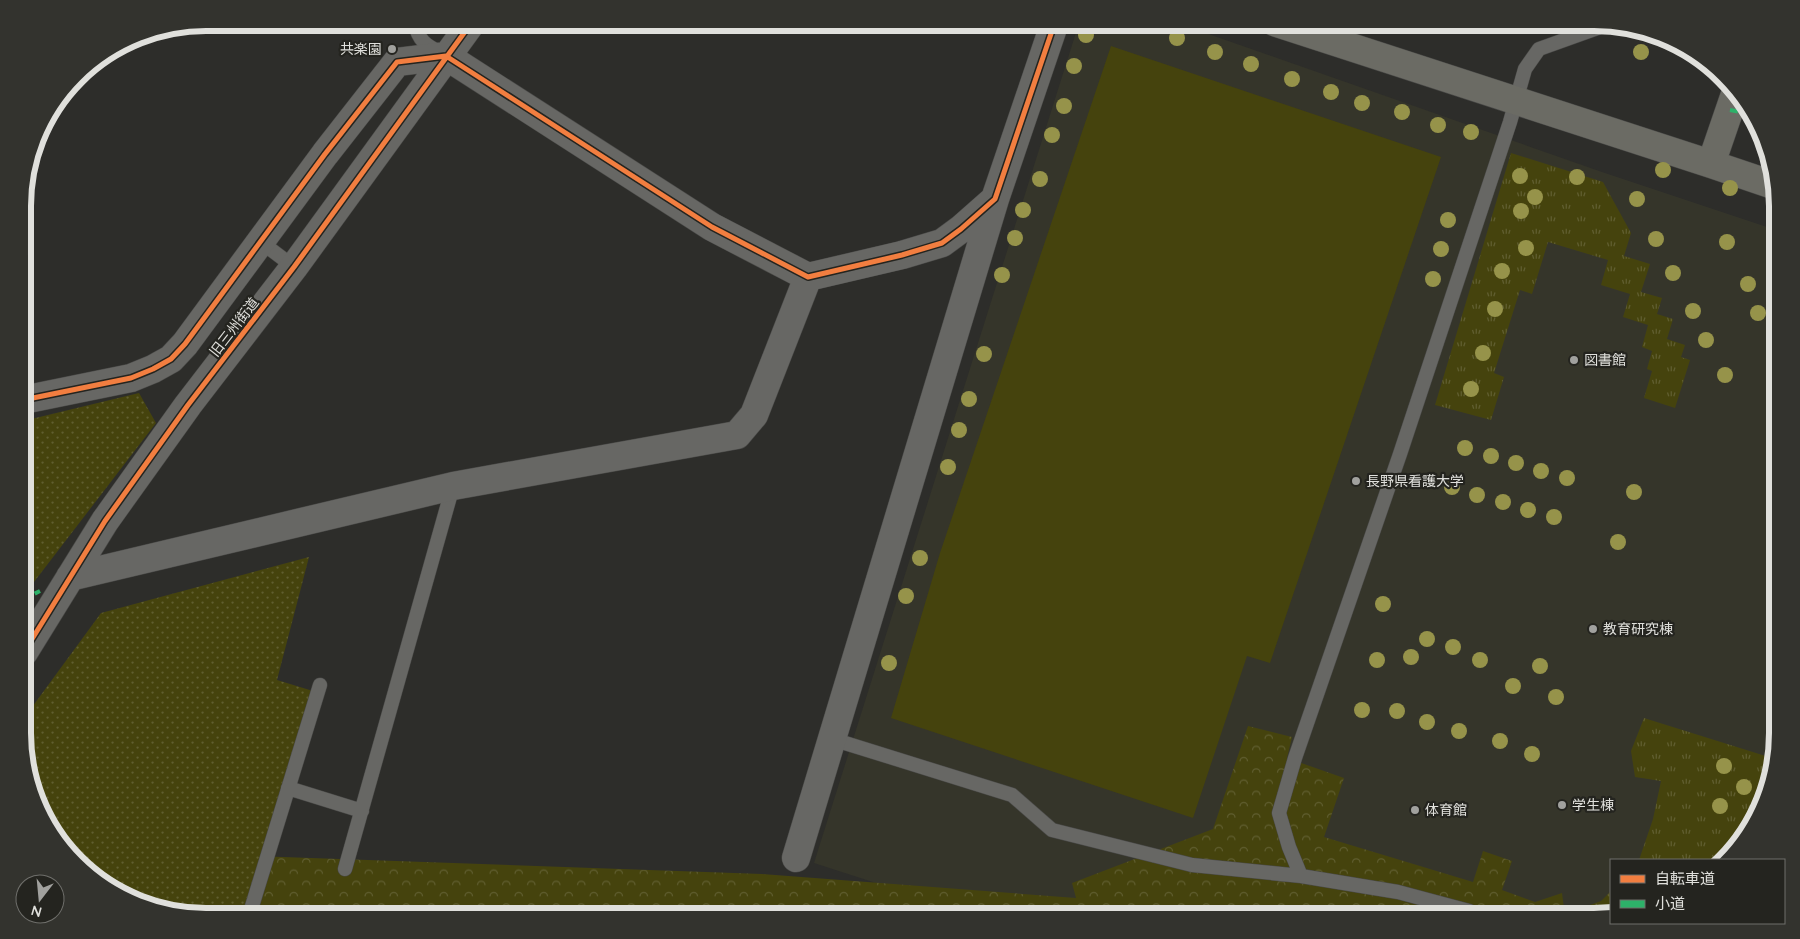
<svg xmlns="http://www.w3.org/2000/svg" width="1800" height="939" viewBox="0 0 1800 939" font-family="Quicksand,'Noto Sans JP',sans-serif">
	<style>
		.built { fill: #35352a }
		.grass { fill: url(#grass-tufts) }
		.forest { fill: url(#forest-crowns) }
		.park { fill: url(#park-dots) }
		.garden { fill: #45430d }
		.lines { fill: none; stroke-linecap: round; stroke-linejoin: round }
		.stream { stroke: #1e1c04; stroke-width: 9 }
		.lane-casing { stroke: #494947; stroke-width: 15 }
		.street-casing { stroke: #494947; stroke-width: 29 }
		.secondary-casing { stroke: #494947; stroke-width: 29 }
		.lane { stroke: #676764; stroke-width: 14 }
		.street { stroke: #676764; stroke-width: 28 }
		.secondary { stroke: #6b6b64; stroke-width: 28 }
		.quiet { stroke: #2db169; stroke-width: 4; stroke-dasharray: 8 4; stroke-linecap: butt }
		.cycleway-casing { stroke: #24241f; stroke-width: 8 }
		.cycleway { stroke: #f27e40; stroke-width: 5 }
		.tree { fill: #96934a }
		.poi-dot { fill: #a1a19e; stroke: #24241f; stroke-width: 2 }
		.labels { text-anchor: middle; dominant-baseline: central; stroke-width: 4.5; stroke-linejoin: round; paint-order: stroke }
		.poi-label { font-size: 14px; fill: #e0e0dc; stroke: #24241f; text-anchor: start }
		.street-label { font-size: 14px; fill: #e0e0dc; stroke: #24241f }
		.rim { fill: none; stroke: #e0e0dc; stroke-width: 6 }
	</style>
	<defs>
		<pattern id="grass-tufts" width="24" height="20" patternUnits="userSpaceOnUse" patternTransform="scale(1.25)"><rect width="24" height="20" fill="#45430d"/><path d="M3 7l-1-3M5 7V3M7 7l1-3M15 17l-1-3M17 17v-4M19 17l1-3" fill="none" stroke="#605e30"/></pattern>
		<pattern id="forest-crowns" width="20" height="18" patternUnits="userSpaceOnUse" patternTransform="scale(1.25)"><rect width="20" height="18" fill="#45430d"/><path d="M2 6a3 3 0 1 1 6 0M12 15a3 3 0 1 1 6 0" fill="none" stroke="#605e30"/></pattern>
		<pattern id="park-dots" width="8" height="8" patternUnits="userSpaceOnUse" patternTransform="scale(1.25)"><rect width="8" height="8" fill="#45430d"/><path d="M2 2h.1M6 6h.1" fill="none" stroke="#605e30" stroke-width="1.8" stroke-linecap="round"/></pattern>
	</defs>
	<rect width="100%" height="100%" fill="#2d2d2a"/>
	<!-- built -->
	<path class="built" d="M1079 23H1177L1602 172 1776 230 1777 733 1758 814 1732 854 1725 860H1611V915L1605 916H978L814 863Z"/>
	<!-- grass -->
	<path class="grass" d="M1511 153 1603 182 1631 233 1624 256 1650 264 1641 292 1662 298 1657 314 1673 319 1667 339 1685 345 1681 357 1690 360 1675 408 1644 398 1652 371 1647 369 1652 351 1642 347 1648 325 1623 317 1630 294 1601 285 1608 260 1548 242 1532 294 1520 290 1494 373 1504 377 1491 420 1435 405Z
		M1644 718 1772 758 1758 814 1732 854 1725 860H1639L1653 819 1661 781 1635 777 1631 751Z
		M1611 891V915L1565 916V914L1601 901Z"/>
	<!-- forest -->
	<path class="forest" d="M1248 726 1292 737 1287 758 1344 778 1324 837 1473 882 1483 851 1512 861 1502 890 1535 902 1562 893 1565 916H207L125 897 228 855 762 874 1076 898 1072 883 1213 829Z"/>
	<!-- park -->
	<path class="park" d="M139 393 156 423 24 595 23 421Z
		M309 557 277 680 313 691 247 916H207L125 897 60 844 24 757V718L101 613Z"/>
	<!-- garden -->
	<path class="garden" d="M1111 46 1441 157 1270 663 1247 656 1193 818 891 718 940 553Z"/>
	<g class="lines">
		<!-- stream -->
		<path class="stream" d="M364 22 372 26"/>
		<!-- lane casing -->
		<g class="lane-casing">
			<path id="lane" d="M414 22C419 41 425 45 441 53
				M261 242 294 267
				M832 739 1012 795 1052 830 1192 865 1301 876 1398 892 1469 911 1479 916
				M288 788 362 811
				M345 869 453 486
				M1301 876 1289 847 1279 813 1295 758 1400 454 1510 122 1525 69 1539 49 1606 25
				M249 916 320 685"/>
		</g>
		<!-- street casing -->
		<g class="street-casing">
			<path id="street" d="M23 400 131 378 153 369 171 359 185 344 325 154 397 62 446 56 712 227 808 277 902 255 942 243 961 229 995 199 1055 22
				M70 577 453 486 737 435 754 415 808 277
				M24 652 105 521 188 405 294 267 472 22
				M796 858 995 199"/>
		</g>
		<!-- secondary casing -->
		<g class="secondary-casing">
			<path id="secondary" d="M1274 22 1711 164 1776 186
				M1711 164 1735 94"/>
		</g>
		<!-- lane -->
		<use href="#lane" class="lane"/>
		<!-- street -->
		<use href="#street" class="street"/>
		<!-- secondary -->
		<use href="#secondary" class="secondary"/>
		<!-- quiet -->
		<path class="quiet" d="M1730 110 1750 114
			M24 599 40 591"/>
		<!-- cycleway casing -->
		<g class="cycleway-casing">
			<path id="cycleway" d="M23 400 131 378 153 369 171 359 185 344 325 154 397 62 446 56 712 227 808 277 902 255 942 243 961 229 995 199 1055 22
				M24 652 105 521 188 405 294 267 472 22"/>
		</g>
		<!-- cycleway -->
		<use href="#cycleway" class="cycleway"/>
	</g>
	<!-- trees -->
	<g class="tree">
		<circle cx="1086" cy="35" r="8"/>
		<circle cx="1177" cy="38" r="8"/>
		<circle cx="1215" cy="52" r="8"/>
		<circle cx="1641" cy="52" r="8"/>
		<circle cx="1251" cy="64" r="8"/>
		<circle cx="1074" cy="66" r="8"/>
		<circle cx="1292" cy="79" r="8"/>
		<circle cx="1331" cy="92" r="8"/>
		<circle cx="1362" cy="103" r="8"/>
		<circle cx="1064" cy="106" r="8"/>
		<circle cx="1402" cy="112" r="8"/>
		<circle cx="1438" cy="125" r="8"/>
		<circle cx="1471" cy="132" r="8"/>
		<circle cx="1052" cy="135" r="8"/>
		<circle cx="1663" cy="170" r="8"/>
		<circle cx="1520" cy="176" r="8"/>
		<circle cx="1577" cy="177" r="8"/>
		<circle cx="1040" cy="179" r="8"/>
		<circle cx="1730" cy="188" r="8"/>
		<circle cx="1535" cy="197" r="8"/>
		<circle cx="1637" cy="199" r="8"/>
		<circle cx="1023" cy="210" r="8"/>
		<circle cx="1521" cy="211" r="8"/>
		<circle cx="1448" cy="220" r="8"/>
		<circle cx="1015" cy="238" r="8"/>
		<circle cx="1656" cy="239" r="8"/>
		<circle cx="1727" cy="242" r="8"/>
		<circle cx="1526" cy="248" r="8"/>
		<circle cx="1441" cy="249" r="8"/>
		<circle cx="1502" cy="271" r="8"/>
		<circle cx="1673" cy="273" r="8"/>
		<circle cx="1002" cy="275" r="8"/>
		<circle cx="1433" cy="279" r="8"/>
		<circle cx="1748" cy="284" r="8"/>
		<circle cx="1495" cy="309" r="8"/>
		<circle cx="1693" cy="311" r="8"/>
		<circle cx="1758" cy="313" r="8"/>
		<circle cx="1706" cy="340" r="8"/>
		<circle cx="1483" cy="353" r="8"/>
		<circle cx="984" cy="354" r="8"/>
		<circle cx="1725" cy="375" r="8"/>
		<circle cx="1471" cy="389" r="8"/>
		<circle cx="969" cy="399" r="8"/>
		<circle cx="959" cy="430" r="8"/>
		<circle cx="1465" cy="448" r="8"/>
		<circle cx="1491" cy="456" r="8"/>
		<circle cx="1516" cy="463" r="8"/>
		<circle cx="948" cy="467" r="8"/>
		<circle cx="1541" cy="471" r="8"/>
		<circle cx="1567" cy="478" r="8"/>
		<circle cx="1452" cy="487" r="8"/>
		<circle cx="1634" cy="492" r="8"/>
		<circle cx="1477" cy="495" r="8"/>
		<circle cx="1503" cy="502" r="8"/>
		<circle cx="1528" cy="510" r="8"/>
		<circle cx="1554" cy="517" r="8"/>
		<circle cx="1618" cy="542" r="8"/>
		<circle cx="920" cy="558" r="8"/>
		<circle cx="906" cy="596" r="8"/>
		<circle cx="1383" cy="604" r="8"/>
		<circle cx="1427" cy="639" r="8"/>
		<circle cx="1453" cy="647" r="8"/>
		<circle cx="1411" cy="657" r="8"/>
		<circle cx="1377" cy="660" r="8"/>
		<circle cx="1480" cy="660" r="8"/>
		<circle cx="889" cy="663" r="8"/>
		<circle cx="1540" cy="666" r="8"/>
		<circle cx="1513" cy="686" r="8"/>
		<circle cx="1556" cy="697" r="8"/>
		<circle cx="1362" cy="710" r="8"/>
		<circle cx="1397" cy="711" r="8"/>
		<circle cx="1427" cy="722" r="8"/>
		<circle cx="1459" cy="731" r="8"/>
		<circle cx="1500" cy="741" r="8"/>
		<circle cx="1532" cy="754" r="8"/>
		<circle cx="1724" cy="766" r="8"/>
		<circle cx="1744" cy="787" r="8"/>
		<circle cx="1720" cy="806" r="8"/>
	</g>
	<!-- markers -->
	<g class="poi-dot">
		<circle cx="392" cy="49" r="5"/>
		<circle cx="1574" cy="360" r="5"/>
		<circle cx="1356" cy="481" r="5"/>
		<circle cx="1593" cy="629" r="5"/>
		<circle cx="1562" cy="805" r="5"/>
		<circle cx="1415" cy="810" r="5"/>
	</g>
	<g class="labels">
		<!-- poi labels -->
		<g class="poi-label">
			<text x="382" y="49" text-anchor="end">共楽園</text>
			<text x="1584" y="360">図書館</text>
			<text x="1366" y="481">長野県看護大学</text>
			<text x="1603" y="629">教育研究棟</text>
			<text x="1572" y="805">学生棟</text>
			<text x="1425" y="810">体育館</text>
		</g>
		<!-- street labels -->
		<g class="street-label">
			<text transform="translate(234 327) rotate(-52)">旧三州街道</text>
		</g>
	</g>
	<!-- crop -->
	<path d="M0 0H1800V939H0ZM206 31H1594A175 175 0 0 1 1769 206V733A175 175 0 0 1 1594 908H206A175 175 0 0 1 31 733V206A175 175 0 0 1 206 31Z" fill="#33332e" fill-rule="evenodd"/>
	<path class="rim" d="M206 31H1594A175 175 0 0 1 1769 206V733A175 175 0 0 1 1594 908H206A175 175 0 0 1 31 733V206A175 175 0 0 1 206 31Z"/>
	<!-- legend -->
	<rect x="1610" y="859" width="175" height="65" fill="#24241f" stroke="#6f6f6b"/>
	<rect x="1620" y="875" width="25" height="8" fill="#f27e40" stroke="#6f6f6b"/>
	<text x="1655" y="884" font-size="15" fill="#e0e0dc">自転車道</text>
	<rect x="1620" y="900" width="25" height="8" fill="#2db169" stroke="#6f6f6b"/>
	<text x="1655" y="909" font-size="15" fill="#e0e0dc">小道</text>
	<!-- north arrow -->
	<g transform="translate(40 899) rotate(196)"><circle r="24" fill="#24241f" stroke="#6f6f6b"/>
	<path d="M0-4L9 19L0 12L-9 19Z" fill="#a1a19e"/>
	<text y="-8" font-size="14" font-weight="bold" text-anchor="middle" fill="#e0e0dc">N</text>
	</g>
</svg>
